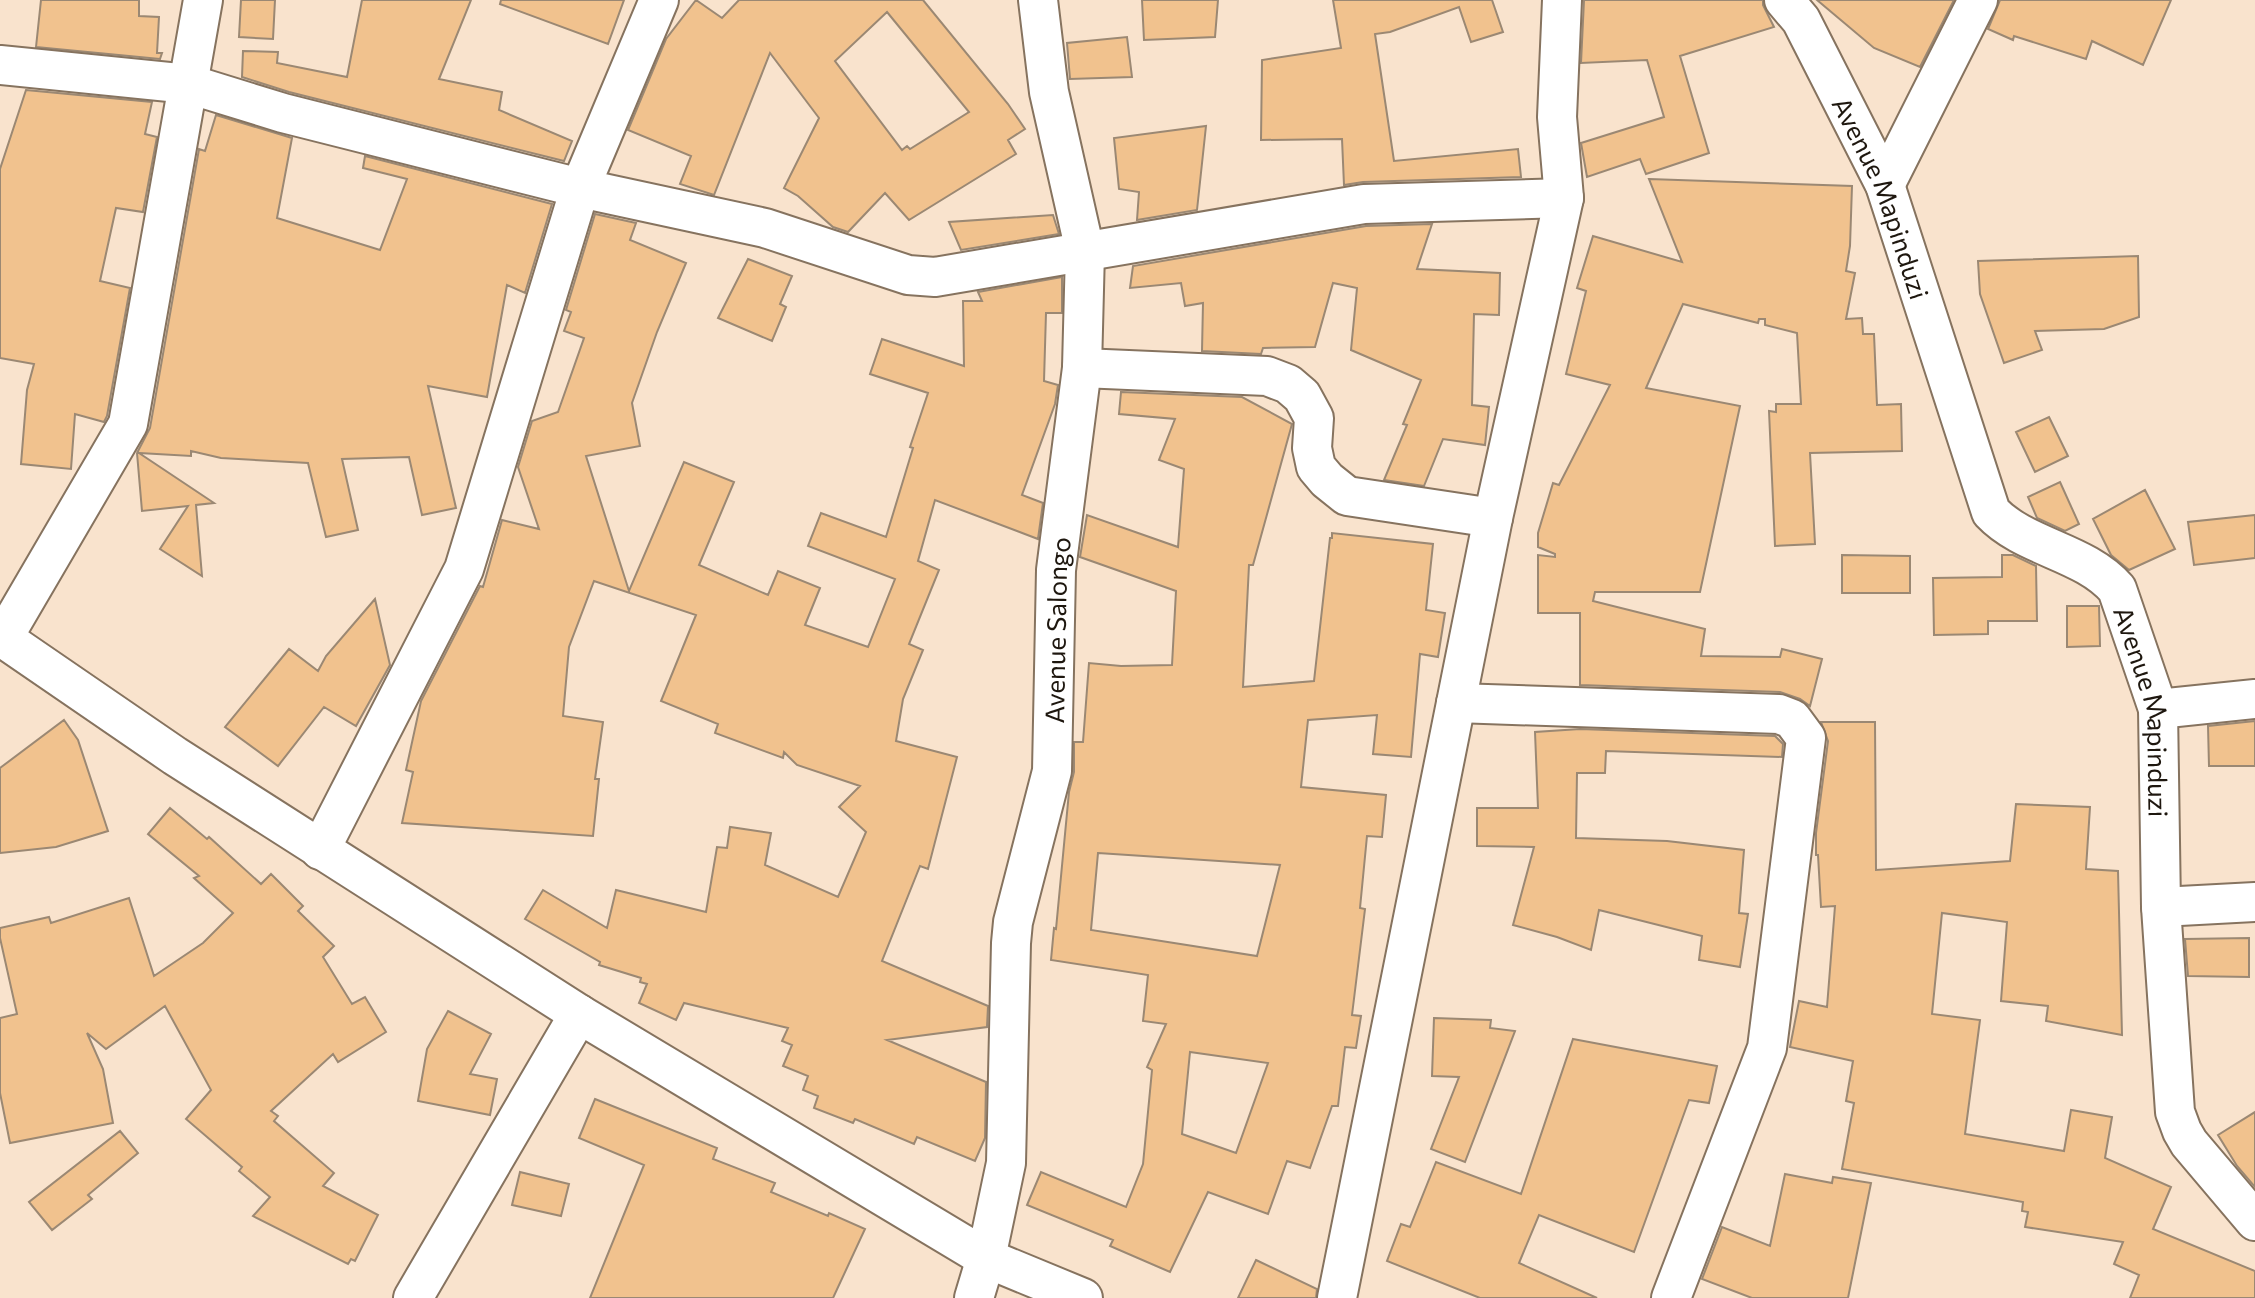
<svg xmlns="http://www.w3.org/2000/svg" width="2255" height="1298" viewBox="0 0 2255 1298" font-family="Commissioner,sans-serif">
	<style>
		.building { fill: #f1c28e; stroke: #9b8873; stroke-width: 2; fill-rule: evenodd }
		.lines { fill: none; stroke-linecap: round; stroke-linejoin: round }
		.street-casing { stroke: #86735f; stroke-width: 42 }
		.secondary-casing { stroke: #86735f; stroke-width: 42 }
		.street { stroke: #fff; stroke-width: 38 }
		.secondary { stroke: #fff; stroke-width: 38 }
		.labels { text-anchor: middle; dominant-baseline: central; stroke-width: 6; stroke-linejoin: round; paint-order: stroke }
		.street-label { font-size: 26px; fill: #1e170f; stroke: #f9e3cd }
	</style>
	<rect width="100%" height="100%" fill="#f9e3cd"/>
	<!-- building -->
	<path class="building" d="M41 0H139V16L159 17 157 53H162L160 59 36 47Z
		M241 0H275L273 39 239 37Z
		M362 0H471L439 79 502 92 499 110 572 141 564 161 289 92 242 77 243 51 278 52 277 63 347 77Z
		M501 0H624L608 44 500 4Z
		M696 0 722 18 739 0H923L1008 104 1025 129 1008 140 1016 154 909 220 885 193 848 232 833 227 798 196 784 188 819 118 770 53 714 195 680 184 691 156 628 130 666 39ZM887 12 969 112 910 149 907 146 902 150 835 61Z
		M1142 0H1218L1215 37 1144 40Z
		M1333 0H1492L1503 32 1471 42 1459 7 1390 32 1375 34 1394 161 1518 149 1521 177 1363 182 1344 185 1342 139 1261 140 1262 60 1341 48Z
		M1584 0H1763V5L1774 27 1680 56 1709 153 1646 174 1640 159 1587 177 1581 143 1664 117 1647 60 1581 63Z
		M1817 0H1954L1920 67 1874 48Z
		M2000 0H2171L2143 65 2092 41 2086 59 2014 36 2013 40 1988 29Z
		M1127 37 1132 77 1070 79 1067 43Z
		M26 90 152 102 145 134 157 137 143 212 116 208 100 281 130 288 107 416 104 422 75 414 71 469 21 464 27 390 34 364 0 358V169Z
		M216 115 292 138 277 218 380 250 407 179 363 168 365 156 552 204 525 293 507 285 487 397 428 386 456 508 422 515 409 457 342 459 358 530 326 537 308 463 221 458 191 451V456L139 453 214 503 196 505 202 576 160 549 188 506 142 511 137 453 150 428 199 149 205 151Z
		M1206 126 1197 210 1137 220 1139 192 1119 189 1114 138Z
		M1649 179 1852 186 1850 246 1846 271 1855 273 1846 319 1862 318 1863 334H1874L1877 405 1901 404 1902 451 1810 453 1815 544 1775 546 1769 411 1776 412V404H1801L1797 333 1765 325V319H1759L1758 323 1683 304 1646 388 1740 406 1700 592H1595L1593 601 1705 629 1701 656 1780 657 1782 649 1822 659 1810 706 1800 699 1780 692 1580 685V613H1538V555L1555 557V554L1538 547V533L1553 483 1559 485 1610 385 1566 374 1586 291 1577 288 1593 236 1682 262Z
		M595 214 636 223 630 240 686 263 657 332 632 403 640 446 586 456 629 591 684 462 734 482 699 565 768 595 778 571 820 588 805 625 868 647 895 579 808 546 821 513 886 537 913 448 910 447 928 393 870 374 882 339 964 366 963 301H982L978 292 1062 277V313H1046L1044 381 1058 385 1055 404 1022 495 1043 503 1038 539 935 500 918 561 939 570 909 644 923 650 903 699 896 741 957 757 928 869 920 866 882 961 988 1006 987 1027 887 1040 986 1082 985 1138 975 1161 917 1137 914 1144 855 1119 853 1123 814 1108 818 1096 803 1090 808 1076 783 1066 792 1045 782 1041 788 1028 684 1003 676 1020 639 1003 647 984 640 982 641 978 599 965 600 962 525 919 543 890 607 928 616 890 706 912 717 847 727 848 730 827 771 833 765 865 838 897 866 832 839 807 860 786 797 765 784 752 783 758 715 733 718 724 661 701 696 615 594 581 569 647 563 716 603 722 595 779H599L593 836 402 823 413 772 406 770 421 701 480 586 483 587 502 520 539 529 518 467 532 421 558 412 584 338 564 331 571 312 566 310Z
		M1053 215 1059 234 961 250 949 222Z
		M1432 224 1417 269 1500 273 1499 315 1474 314 1472 405 1489 407 1485 445 1443 439 1424 486 1384 480 1407 425 1403 424 1421 380 1351 350 1357 288 1333 283 1315 347 1263 348 1261 354 1202 351 1203 303 1185 306 1181 283 1130 288 1133 266 1366 226Z
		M2138 256 2139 317 2104 329 2035 331 2042 350 2004 363 1980 294 1978 261Z
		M748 259 792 276 780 304 786 307 772 341 718 318Z
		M1121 392 1242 397 1292 424 1253 565H1249L1243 687 1314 681 1330 538H1332V533L1433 544 1426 610 1445 613 1438 657 1420 654 1411 757 1373 754 1377 715 1308 720 1301 787 1386 795 1382 837 1367 836 1360 908 1365 909 1352 1015 1361 1016 1356 1048 1345 1047 1338 1106H1332L1310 1168 1287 1161 1268 1214 1208 1192 1170 1272 1110 1246 1113 1240 1027 1205 1041 1172 1126 1207 1143 1164 1152 1070 1147 1067 1166 1024 1143 1021 1148 975 1051 960 1054 928 1056 929 1069 792 1074 772V742H1083L1089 663 1121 666 1172 665 1176 591 1080 557 1087 515 1178 547 1184 469 1159 460 1175 419 1119 414ZM1098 853 1280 865 1257 956 1091 930ZM1190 1052 1268 1063 1236 1153 1182 1134Z
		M2049 417 2068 456 2035 472 2016 432Z
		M2060 482 2079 524 2065 531 2037 518 2028 497Z
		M2145 490 2175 549 2129 570 2111 555 2093 519Z
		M2255 515V558L2194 565 2188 522Z
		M1842 555 1910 556V593H1842Z
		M2002 555H2013L2036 566 2037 621H1988V634L1934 635 1933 578 2002 577Z
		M375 599 390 665 356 726 324 707 278 766 225 727 289 649 318 671 326 656Z
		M2067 606H2099L2100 646 2067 647Z
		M64 720 78 740 108 831 56 847 0 853V768Z
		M2255 721V766H2209L2208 726Z
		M1821 722H1875L1876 870 2010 861 2016 804 2090 807 2086 869 2118 871 2122 1035 2046 1021 2048 1006 2001 1001 2007 922 1942 913 1932 1014 1980 1020 1965 1134 2064 1151 2071 1110 2112 1117 2105 1158 2171 1187 2153 1229 2255 1271V1298H2130L2139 1275 2114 1264 2123 1242 2025 1227 2028 1212 2022 1211 2023 1202 1842 1169 1854 1103 1846 1101 1853 1061 1790 1047 1799 1001 1827 1007 1835 906 1821 907 1818 855H1816V833L1828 741Z
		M1580 729 1775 736 1783 744 1782 757 1606 751 1605 773H1577L1576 838 1667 841 1744 850 1739 913 1748 914 1740 967 1699 960 1702 936 1599 910 1591 950 1557 937 1513 925 1534 847 1477 846V808H1538L1535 732Z
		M170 808 207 839 209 837 261 884 271 874 303 906 298 911 334 946 323 957 352 1004 365 997 386 1032 338 1062 333 1054 271 1111 278 1116 274 1121 334 1173 323 1186 378 1215 355 1261 351 1259 348 1264 253 1216 270 1197 239 1171 242 1167 186 1119 211 1090 165 1006 106 1049 87 1033 103 1069 113 1123 10 1143 0 1093V1018L17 1014 0 938V928L49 917 51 923 129 898 154 976 203 943 233 913 194 878 199 876 148 834Z
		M2249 938V977L2188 976 2185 939Z
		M448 1011 491 1034 470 1074 497 1079 490 1115 418 1101 427 1049Z
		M1434 1018 1491 1020 1490 1028 1515 1031 1465 1162 1431 1149 1459 1077 1432 1076Z
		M1573 1039 1717 1066 1709 1103 1689 1100 1634 1252 1539 1215 1519 1263 1597 1298H1480L1387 1261 1401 1224 1410 1227 1436 1162 1521 1194Z
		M595 1099 717 1148 713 1159 775 1183 771 1192 828 1216 829 1213 865 1229 833 1298H590L644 1165 579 1138Z
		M2255 1112V1187L2237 1166 2218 1135Z
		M120 1131 138 1153 88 1195 92 1199 52 1230 29 1202Z
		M520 1172 569 1184 561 1216 512 1205Z
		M1785 1174 1832 1183 1833 1177 1871 1183 1848 1298H1752L1702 1279 1722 1227 1770 1246Z
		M1256 1260 1317 1289 1316 1298H1238Z"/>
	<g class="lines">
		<!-- street casing -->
		<g class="street-casing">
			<g id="street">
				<path id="s1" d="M1784 0 1801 20 1885 185 1991 512C2025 548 2084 551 2117 589L2158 709 2161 907 2175 1112 2182 1131 2189 1143 2255 1221"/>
				<path d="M0 65 189 84 283 113 580 188 765 228 908 275 935 277 1364 204 1564 198"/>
				<path d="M1885 185 1978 0"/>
				<path d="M1082 368 1267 376 1288 384 1302 396 1314 418 1312 448 1316 467 1327 480 1347 496 1493 518"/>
				<path d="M3 638 128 424 203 0"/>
				<path d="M1456 703 1779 714 1792 719 1806 738 1767 1048 1671 1298"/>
				<path d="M2158 709 2255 699"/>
				<path d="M320 850 464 569 580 188 659 0"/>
				<path d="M2161 907 2255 902"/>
				<path d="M413 1298 579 1014"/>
				<path id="s2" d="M974 1298 986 1258 1006 1163 1011 943 1013 922 1052 771 1056 570 1082 368 1085 251 1049 92 1038 0"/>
				<path d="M1337 1298 1493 518 1564 198 1557 117 1562 0"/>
			</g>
		</g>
		<!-- secondary casing -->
		<g class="secondary-casing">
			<path id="secondary" d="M0 636 175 756 579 1014 986 1258 1083 1298"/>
		</g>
		<!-- street -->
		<use href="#street" class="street"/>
		<!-- secondary -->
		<use href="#secondary" class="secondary"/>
	</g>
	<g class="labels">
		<!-- street labels -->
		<g class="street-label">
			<text stroke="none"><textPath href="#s1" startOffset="222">Avenue Mapinduzi</textPath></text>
			<text stroke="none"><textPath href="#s2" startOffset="677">Avenue Salongo</textPath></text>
			<text stroke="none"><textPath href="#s1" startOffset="831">Avenue Mapinduzi</textPath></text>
		</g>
	</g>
</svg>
